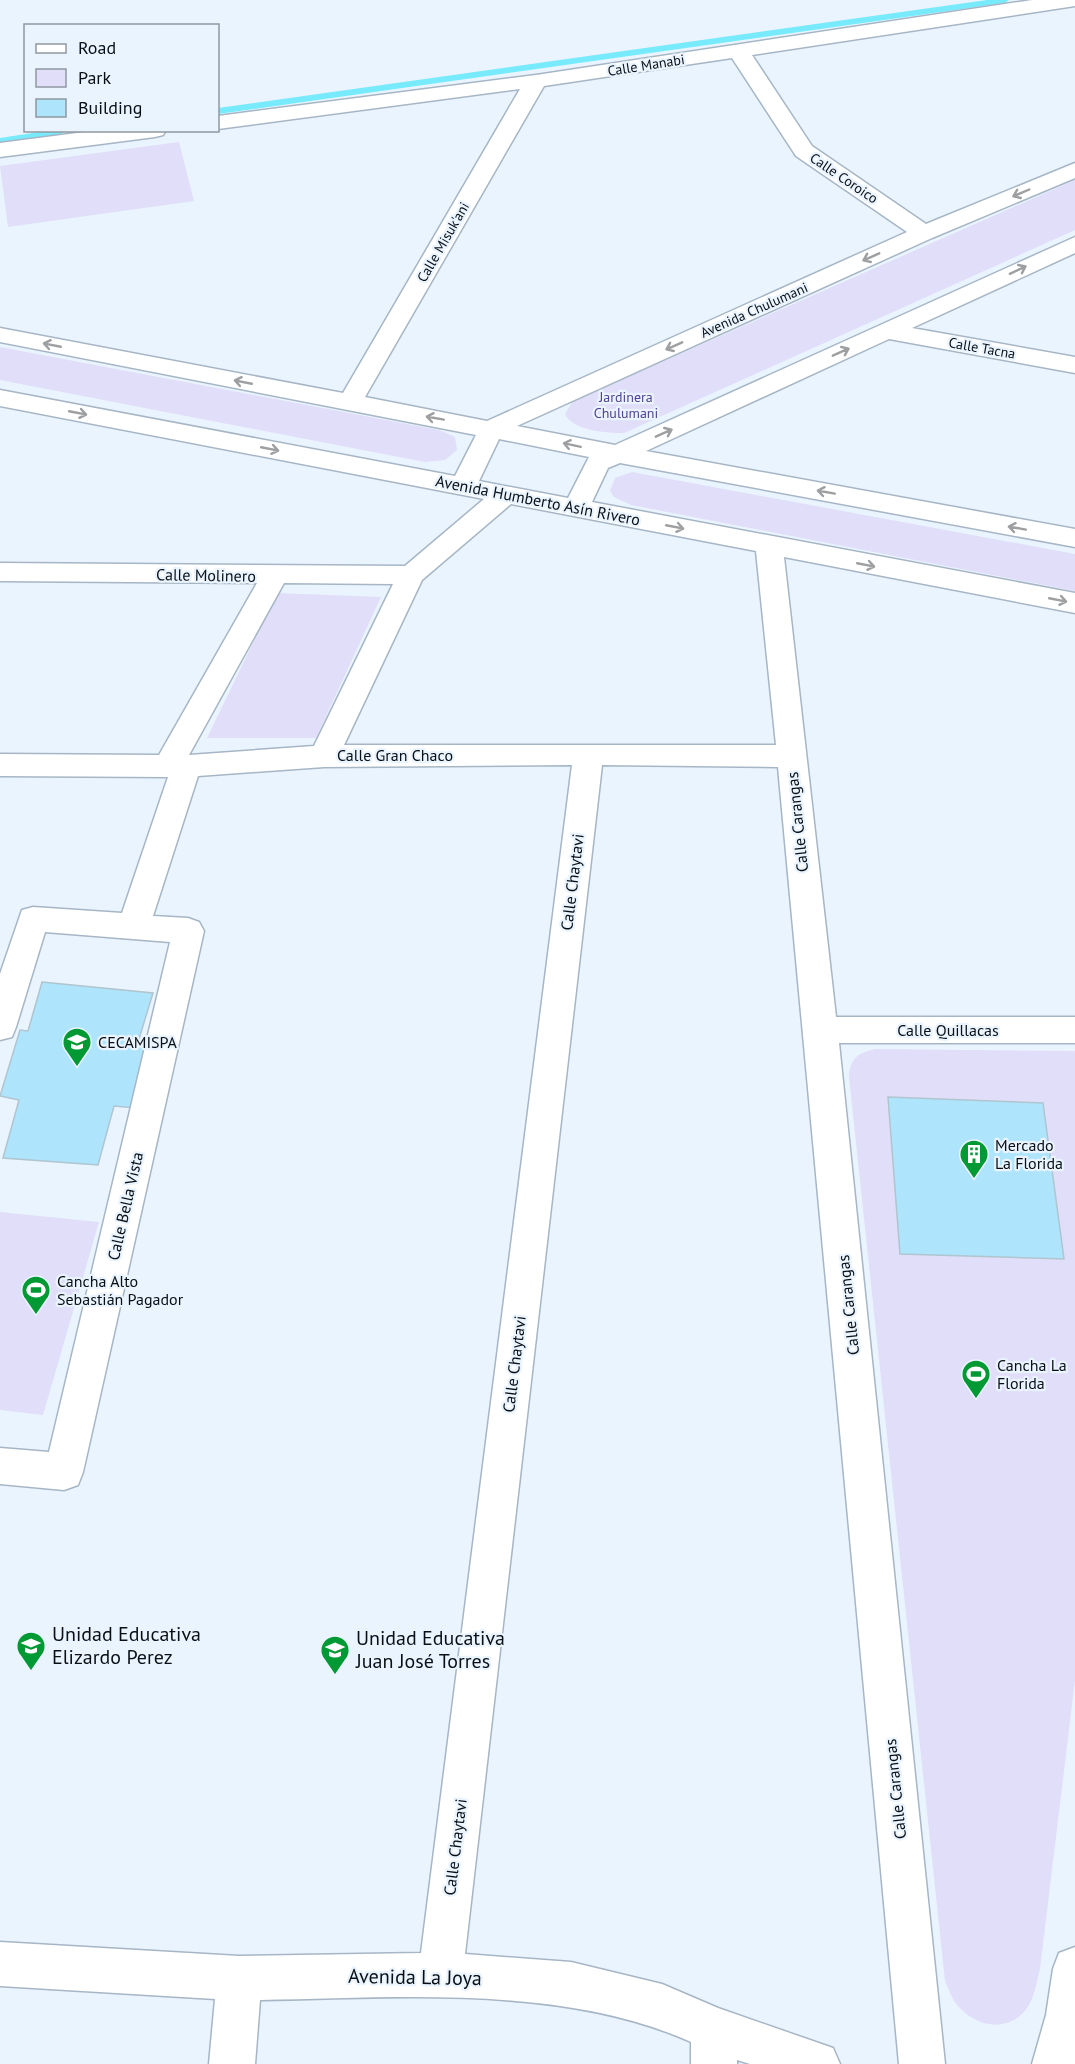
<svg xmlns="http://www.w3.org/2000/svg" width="1075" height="2064" viewBox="0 0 1075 2064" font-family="'PT Sans',sans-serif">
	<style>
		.green { fill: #e1def9 }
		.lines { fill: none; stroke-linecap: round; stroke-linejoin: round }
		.stream { fill: #77ebfb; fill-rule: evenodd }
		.building { fill: #afe4fd; stroke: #afc5cf; stroke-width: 1.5 }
		.minor-casing { stroke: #a6b6c5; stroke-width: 3 }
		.minor { fill: #fff; fill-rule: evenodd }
		.oneway { stroke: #9d9fa1 }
		.labels { text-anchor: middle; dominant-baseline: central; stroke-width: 4.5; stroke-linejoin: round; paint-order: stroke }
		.far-street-label { font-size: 14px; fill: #090f14; stroke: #eaf4fe }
		.far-park-label { font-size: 14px; fill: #523f96; stroke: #eaf4fe }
		.street-label { font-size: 16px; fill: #090f14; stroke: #eaf4fe }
		.poi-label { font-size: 16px; fill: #090f14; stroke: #eaf4fe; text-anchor: start }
		.near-poi-label { font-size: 20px; fill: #090f14; stroke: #eaf4fe; text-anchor: start }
		.near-street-label { font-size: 20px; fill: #090f14; stroke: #eaf4fe }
	</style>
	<rect width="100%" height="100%" fill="#eaf4fe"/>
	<!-- green -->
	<path class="green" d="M179 142 194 201 8 227 0 166Z
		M1075 180V230L624 433C607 433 573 431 565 414L573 401Z
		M0 347 439 430 455 437 457 450 445 460 425 462 0 380Z
		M632 472 1075 554V591L631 505 614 497 610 491 615 478Z
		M277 593 381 597 316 738H207Z
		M875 1049 1075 1051V1680L1040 1969C1037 1980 1035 1995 1029 2005 1012 2033 978 2029 958 2006 952 2000 949 1989 945 1981L849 1077C850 1058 858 1053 875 1049Z
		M0 1212 99 1222 43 1415 0 1410Z"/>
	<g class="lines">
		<!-- stream -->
		<path class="stream" d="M987 0H1009L1005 3 218 114V108Z
			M52 130 64 132 60 135 0 144V138Z"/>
	</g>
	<!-- building -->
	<path class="building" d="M42 982 153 993 139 1039 153 1041 135 1108 114 1106 98 1165 3 1158 19 1100 0 1096 20 1030 28 1031Z
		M888 1097 1043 1103 1064 1259 900 1254Z"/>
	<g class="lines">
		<!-- minor casing -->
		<g class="minor-casing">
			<path id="minor" d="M1032 0H1075V6L752 55 812 146 926 224 1075 163V178L932 238 517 426 615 445 1075 237V253L912 328 1075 357V373L889 339 646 451 1075 529V547L620 463 608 468 592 502 1075 593V613L784 557 836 1017H1075V1043H839L945 2064H899L778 767 602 765 465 1954 571 1962 662 1984 718 2008 833 2048 840 2064H750L737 2060V2064H691V2042C562 1984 398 1998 260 2000L255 2064H209L215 1999 0 1986V1942L239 1956 421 1953 572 765 324 767 198 776 153 916 188 918 199 922 204 931 83 1472 78 1485 64 1490 0 1484V1448L49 1452 170 942 45 932 16 1027 12 1037 0 1040V974L22 910 33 907 122 913 168 777 0 776V754L159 755 257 583 0 581V563L405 566 484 499 0 406V390L455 476 476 435 0 342V328L343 393 520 89 218 129V116L536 75ZM732 58 796 156 907 232 487 421 365 397 544 86ZM499 439 589 457 568 498 479 481ZM511 504 756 551 776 745H344L422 580ZM284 583 393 584 314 746 189 755Z
				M100 130H166L163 135 155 137 0 157V143Z
				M1075 1947V2064H1032L1046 2015 1053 1969 1059 1953Z"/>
		</g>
		<!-- minor -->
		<use href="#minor" class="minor"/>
	</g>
	<!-- one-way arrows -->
	<defs><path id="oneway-shaft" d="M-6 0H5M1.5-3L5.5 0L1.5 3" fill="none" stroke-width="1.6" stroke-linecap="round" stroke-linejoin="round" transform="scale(1.5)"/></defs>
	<g class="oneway">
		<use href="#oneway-shaft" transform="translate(1021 193) rotate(157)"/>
		<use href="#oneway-shaft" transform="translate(871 257) rotate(156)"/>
		<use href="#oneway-shaft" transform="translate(1018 270) rotate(-25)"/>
		<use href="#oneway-shaft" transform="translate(52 345) rotate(-169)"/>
		<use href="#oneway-shaft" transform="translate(674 346) rotate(156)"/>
		<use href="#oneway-shaft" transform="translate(841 352) rotate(-24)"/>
		<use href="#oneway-shaft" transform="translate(243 382) rotate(-169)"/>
		<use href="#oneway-shaft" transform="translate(78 413) rotate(11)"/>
		<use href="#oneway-shaft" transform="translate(435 418) rotate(-170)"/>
		<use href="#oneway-shaft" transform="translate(664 433) rotate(-24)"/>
		<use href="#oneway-shaft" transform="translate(572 445) rotate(-168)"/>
		<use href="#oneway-shaft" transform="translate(270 449) rotate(11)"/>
		<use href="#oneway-shaft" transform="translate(826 492) rotate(-170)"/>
		<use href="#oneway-shaft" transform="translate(675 527) rotate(11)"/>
		<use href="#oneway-shaft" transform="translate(1017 528) rotate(-170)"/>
		<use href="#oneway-shaft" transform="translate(866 565) rotate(11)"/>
		<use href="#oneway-shaft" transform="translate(1058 600) rotate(11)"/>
	</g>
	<!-- icons -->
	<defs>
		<g id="university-pin" transform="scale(1.5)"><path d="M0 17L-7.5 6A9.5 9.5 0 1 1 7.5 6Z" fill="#093" stroke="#eaf4fe"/><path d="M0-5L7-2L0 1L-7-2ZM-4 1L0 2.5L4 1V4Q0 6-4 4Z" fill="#fff"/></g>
		<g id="building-pin" transform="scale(1.5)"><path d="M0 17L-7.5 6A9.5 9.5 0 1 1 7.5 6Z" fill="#093" stroke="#eaf4fe"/><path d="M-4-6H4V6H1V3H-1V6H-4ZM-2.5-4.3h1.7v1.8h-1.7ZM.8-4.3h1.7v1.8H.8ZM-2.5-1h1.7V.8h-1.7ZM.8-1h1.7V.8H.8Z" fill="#fff"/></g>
		<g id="stadium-pin" transform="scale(1.5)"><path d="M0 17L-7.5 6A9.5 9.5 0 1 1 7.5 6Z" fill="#093" stroke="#eaf4fe"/><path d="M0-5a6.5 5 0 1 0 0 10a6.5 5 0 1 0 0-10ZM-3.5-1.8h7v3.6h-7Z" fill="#fff"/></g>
		<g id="school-pin" transform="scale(1.5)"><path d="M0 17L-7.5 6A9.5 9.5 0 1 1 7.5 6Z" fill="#093" stroke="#eaf4fe"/><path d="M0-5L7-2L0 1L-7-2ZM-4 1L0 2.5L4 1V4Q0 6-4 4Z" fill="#fff"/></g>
	</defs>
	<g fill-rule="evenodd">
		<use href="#university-pin" x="77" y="1042"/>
		<use href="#building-pin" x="974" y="1154"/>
		<use href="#stadium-pin" x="36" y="1290"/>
		<use href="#stadium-pin" x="976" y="1374"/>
		<use href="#school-pin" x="31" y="1646"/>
		<use href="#school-pin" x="335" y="1650"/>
	</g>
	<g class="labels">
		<!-- far-street labels -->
		<g class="far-street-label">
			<text transform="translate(646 65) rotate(-9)">Calle Manabi</text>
			<text transform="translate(844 178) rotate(34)">Calle Coroico</text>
			<text transform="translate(443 242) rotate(-60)">Calle Misuk'ani</text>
			<text transform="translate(754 310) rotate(-24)">Avenida Chulumani</text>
			<text transform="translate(982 348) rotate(10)">Calle Tacna</text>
		</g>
		<!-- far-park labels -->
		<g class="far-park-label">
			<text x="626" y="397">Jardinera<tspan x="626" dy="16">Chulumani</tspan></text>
		</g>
		<!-- street labels -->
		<g class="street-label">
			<text transform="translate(538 500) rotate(11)">Avenida Humberto Asín Rivero</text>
			<text transform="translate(206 575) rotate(1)">Calle Molinero</text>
			<text x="395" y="755">Calle Gran Chaco</text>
			<text transform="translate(797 822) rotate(-96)">Calle Carangas</text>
			<text transform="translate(572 882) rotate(-83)">Calle Chaytavi</text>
			<text x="948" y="1030">Calle Quillacas</text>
			<text transform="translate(125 1206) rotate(-77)">Calle Bella Vista</text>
			<text transform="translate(848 1305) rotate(-96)">Calle Carangas</text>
			<text transform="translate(514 1364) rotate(-83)">Calle Chaytavi</text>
			<text transform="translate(895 1789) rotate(-96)">Calle Carangas</text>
			<text transform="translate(455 1847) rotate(-83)">Calle Chaytavi</text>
		</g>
		<!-- poi labels -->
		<g class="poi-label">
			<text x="98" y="1042">CECAMISPA</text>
			<text x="995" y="1145">Mercado<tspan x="995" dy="18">La Florida</tspan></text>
			<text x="57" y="1281">Cancha Alto<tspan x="57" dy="18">Sebastián Pagador</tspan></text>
			<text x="997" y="1365">Cancha La<tspan x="997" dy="18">Florida</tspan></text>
		</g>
		<!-- near-poi labels -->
		<g class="near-poi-label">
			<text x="52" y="1634">Unidad Educativa<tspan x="52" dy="23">Elizardo Perez</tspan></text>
			<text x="356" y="1638">Unidad Educativa<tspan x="356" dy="23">Juan José Torres</tspan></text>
		</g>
		<!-- near-street labels -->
		<g class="near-street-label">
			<text transform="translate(415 1977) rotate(1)">Avenida La Joya</text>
		</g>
	</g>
	<!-- legend -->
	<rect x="24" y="24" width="195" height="108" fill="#eaf4fe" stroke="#9098a0" stroke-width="1.5"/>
	<rect x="36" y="44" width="30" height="9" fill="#ffffff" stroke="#9098a0" stroke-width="1.5"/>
	<text x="78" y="54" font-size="18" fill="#090f14">Road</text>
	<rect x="36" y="69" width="30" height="18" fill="#e1def9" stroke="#9098a0" stroke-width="1.5"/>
	<text x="78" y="84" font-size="18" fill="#090f14">Park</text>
	<rect x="36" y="99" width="30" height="18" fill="#afe4fd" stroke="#9098a0" stroke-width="1.5"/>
	<text x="78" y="114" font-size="18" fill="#090f14">Building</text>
</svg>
